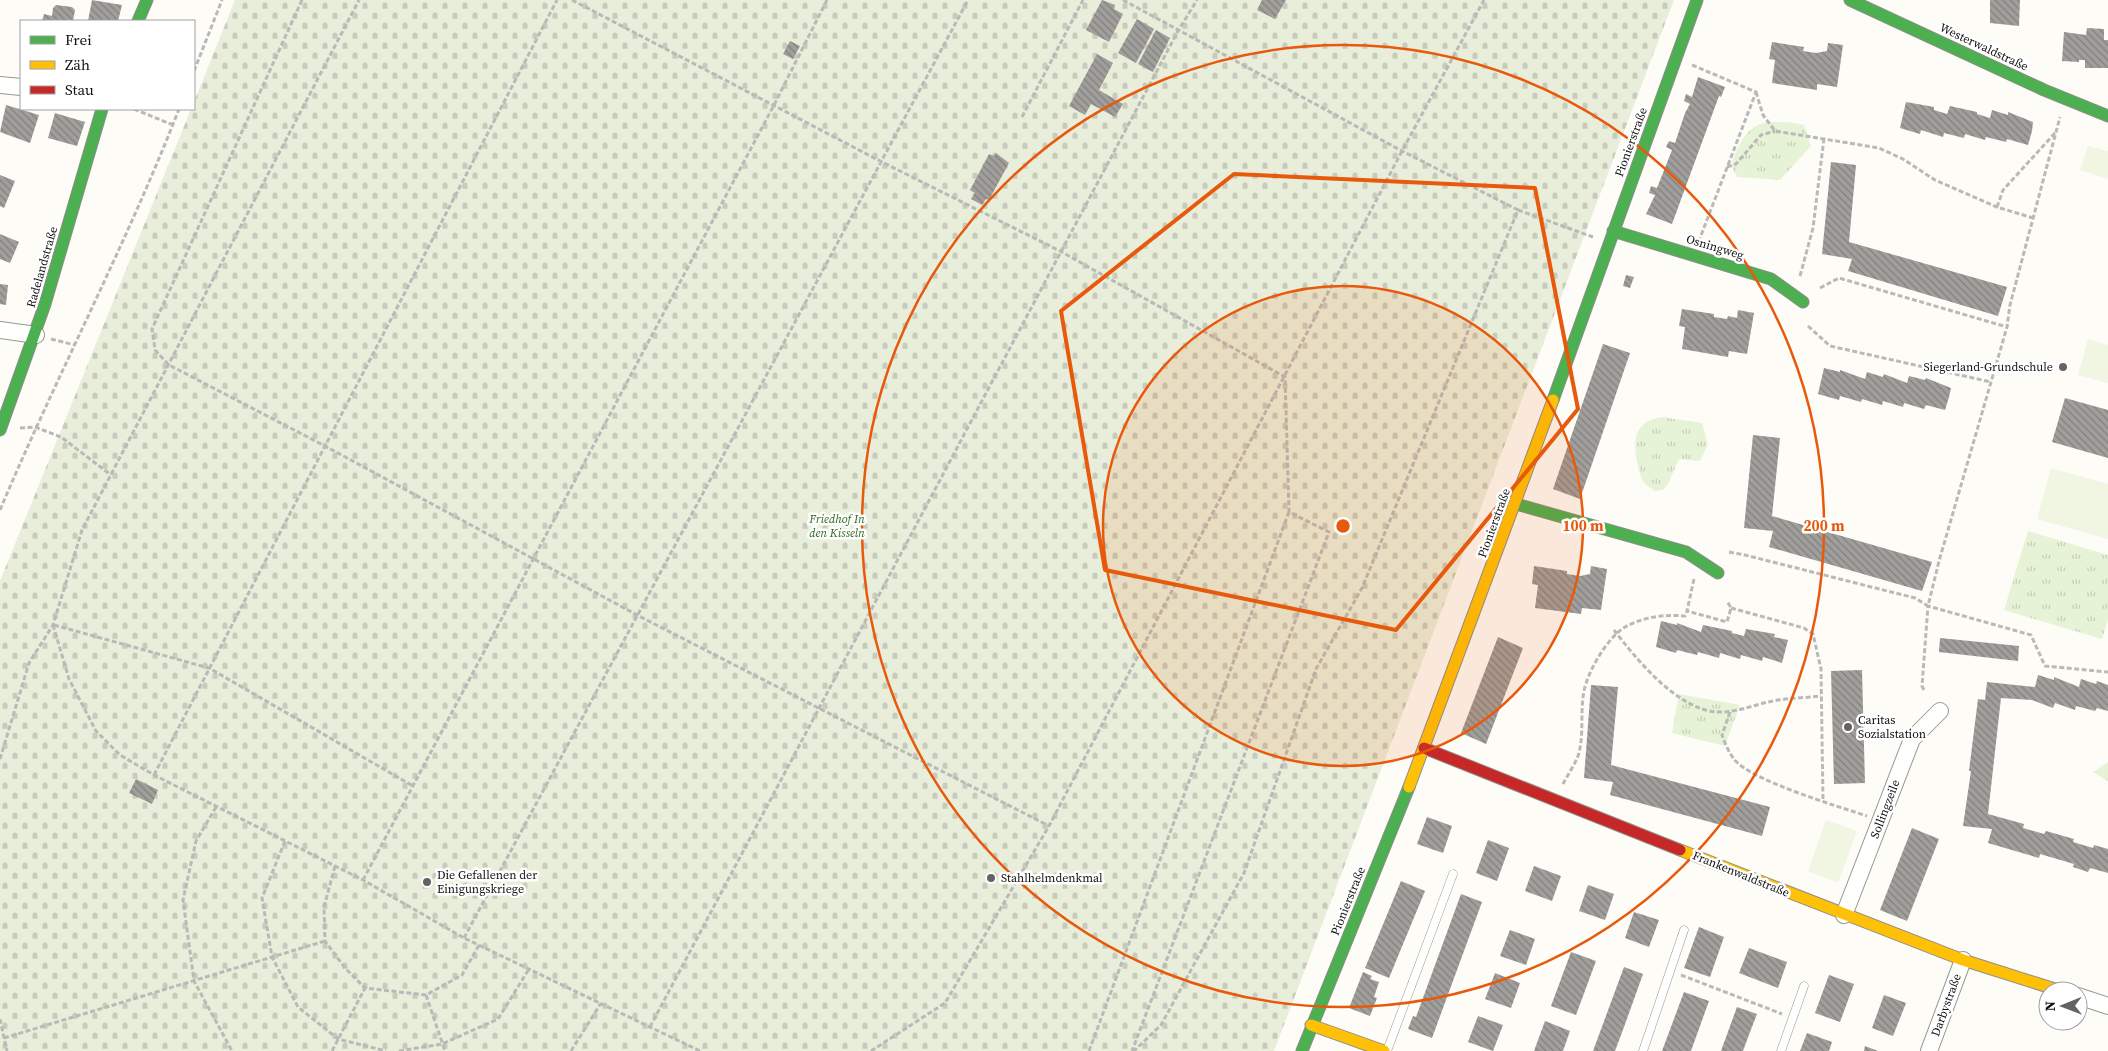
<svg xmlns="http://www.w3.org/2000/svg" width="2108" height="1051" viewBox="0 0 2108 1051" font-family="'Source Serif 4',serif">
	<style>
		.cemetery { fill: url(#cemetery-stones) }
		.park { fill: url(#park-tufts) }
		.pitch { fill: #f0f6e1 }
		.building { fill: url(#building-back-hatch) }
		.lines { fill: none; stroke-linecap: round; stroke-linejoin: round }
		.lane-casing { stroke: #979795; stroke-width: 9 }
		.street-casing { stroke: #979795; stroke-width: 18 }
		.fast-casing { stroke: #8e8d8b; stroke-width: 13 }
		.slow-casing { stroke: #8e8d8b; stroke-width: 13 }
		.jam-casing { stroke: #8e8d8b; stroke-width: 13 }
		.path { stroke: #b9b9b8; stroke-width: 3; stroke-dasharray: 5 2.5; stroke-linecap: butt }
		.lane { stroke: #fffffe; stroke-width: 8 }
		.street { stroke: #fffffe; stroke-width: 16 }
		.fast { stroke: #4caf50; stroke-width: 11 }
		.slow { stroke: #ffc107; stroke-width: 11 }
		.jam { stroke: #c62828; stroke-width: 11 }
		.marked { fill: none; stroke: #e8590c; stroke-width: 4; stroke-linejoin: round }
		.ring { fill: none; stroke: #e8590c; stroke-width: 2.5 }
		.poi-dot { fill: #646362; stroke: #fff; stroke-width: 2 }
		.labels { text-anchor: middle; dominant-baseline: central; stroke-width: 5; stroke-linejoin: round; paint-order: stroke }
		.street-label { font-size: 12px; fill: #111; stroke: #fff }
		.poi-label { font-size: 12px; fill: #111; stroke: #fff; text-anchor: start }
		.park-label { font-size: 12px; font-style: italic; fill: #2f6b1f; stroke: #fff }
		.centre { fill: #e8590c; stroke: #fff; stroke-width: 2.5 }
		.ring-label { font-size: 15px; text-anchor: middle; font-weight: bold; fill: #e8590c; stroke: #fff; stroke-width: 5; stroke-linejoin: round; paint-order: stroke }
	</style>
	<defs>
		<pattern id="cemetery-stones" width="16" height="16" patternUnits="userSpaceOnUse" patternTransform="scale(1.25)"><rect width="16" height="16" fill="#e9eedb"/><path d="M2 7V4a2 2 0 0 1 4 0v3zM10 15v-3a2 2 0 0 1 4 0v3z" fill="#c7cbbb"/></pattern>
		<pattern id="park-tufts" width="24" height="20" patternUnits="userSpaceOnUse" patternTransform="scale(1.25)"><rect width="24" height="20" fill="#e7f3d7"/><path d="M3 7l-1-3M5 7V3M7 7l1-3M15 17l-1-3M17 17v-4M19 17l1-3" fill="none" stroke="#c5cfb8"/></pattern>
		<pattern id="building-back-hatch" width="6" height="6" patternUnits="userSpaceOnUse" patternTransform="scale(1.25)"><rect width="6" height="6" fill="#a19f9c"/><path d="M-1 5l2 2M0 0l6 6M5-1l2 2" fill="none" stroke="#82807e"/></pattern>
	</defs>
	<rect width="100%" height="100%" fill="#fdfcf7"/>
	<!-- cemetery -->
	<path class="cemetery" d="M235 0H1674L1274 1051H0V581L191 109H194V102Z"/>
	<!-- park -->
	<path class="park" d="M1788 122 1804 125 1811 146 1780 180 1737 177 1731 166C1736 150 1745 127 1764 123 1771 121 1780 123 1788 122Z
		M1662 417 1702 423 1708 444 1700 461 1679 459 1668 484 1663 490 1655 491C1651 488 1645 485 1643 481 1640 477 1639 470 1638 465 1632 442 1634 421 1662 417Z
		M2028 531 2108 555V620L2102 639 2004 610Z
		M1679 694 1740 705 1725 746 1672 733Z
		M2108 762V781L2093 772Z"/>
	<!-- pitch -->
	<path class="pitch" d="M2088 146 2108 151V179L2080 170Z
		M2088 339 2108 345V383L2078 375Z
		M2051 468 2108 484V539L2037 519Z
		M1826 820 1857 831 1838 883 1808 871Z"/>
	<!-- building -->
	<path class="building" d="M92 0 122 5 118 21H88Z
		M1102 0 1115 5 1114 9 1123 14 1109 42 1086 30Z
		M1262 0H1286L1275 19 1257 10Z
		M1990 0H2020L2019 26 1990 23Z
		M56 5 72 7 75 10 73 21H42L44 14 52 16 53 8Z
		M1137 19 1154 29 1136 63 1118 53Z
		M2087 28 2104 29V40H2108V68H2085V60H2079V62L2062 61 2064 32 2086 35Z
		M1156 30 1170 38 1153 72 1138 64Z
		M790 41 800 46 793 59 783 54Z
		M1772 42 1804 47 1803 51 1816 53 1827 51 1828 43 1843 45 1837 87 1817 84V90L1772 83 1775 60 1769 59Z
		M1097 54 1113 63 1099 90 1123 104 1115 117 1091 104 1085 115 1069 106Z
		M1698 77 1725 87 1721 97 1719 96 1672 224 1646 214 1655 195 1649 193 1651 186 1657 188 1672 150 1666 147 1669 141 1675 143 1685 113 1690 104 1684 101 1686 94 1692 97Z
		M1906 102 1934 107V110L1947 114 1950 106 1977 112V114L1990 118 1992 110 2008 115V112L2033 122 2032 131 2028 145 2007 139 2006 142 1986 137 1985 140 1965 134 1964 138 1944 133 1943 137 1921 130 1920 134 1900 128Z
		M6 105 39 115 30 143 0 132Z
		M55 113 85 122 77 146 48 138Z
		M996 153 1009 163 989 200 986 199 982 205 971 199 975 193 970 190 989 154 994 156Z
		M1831 162 1856 165 1849 242 2007 287 1998 316 1848 271 1852 259 1822 254Z
		M0 175 15 181 4 208 0 206Z
		M0 234 19 242 10 263 0 259Z
		M1626 275 1634 277 1630 288 1623 286Z
		M0 284 8 285 6 305 0 304Z
		M1682 309 1714 314V317L1727 319 1728 316 1737 318 1738 310 1754 313 1747 354 1729 351 1728 357 1682 349 1685 327 1679 326Z
		M1603 344 1630 353 1580 499 1553 489Z
		M1824 368 1840 372V370L1865 379 1867 372 1883 377 1884 374 1907 383 1909 376 1925 380 1926 378 1951 388 1949 397 1945 410 1926 405 1924 409 1904 403 1903 407 1883 401 1882 405 1862 399 1861 402 1840 396 1839 400 1818 394Z
		M2065 398 2108 410V458L2052 442Z
		M1753 435 1780 438 1772 516 1932 562 1922 591 1769 547 1773 531 1744 528Z
		M1534 566 1567 571V574L1580 576 1590 574 1591 566 1607 569 1601 610 1582 608 1581 614 1535 608 1538 585 1532 584Z
		M1661 621 1677 625V623L1701 632 1703 625 1732 631V633L1744 636 1746 629 1775 634 1774 637 1788 640 1782 663 1763 657 1762 661 1741 655 1740 659 1720 653 1719 658 1698 652 1697 655 1677 650 1676 653 1656 647Z
		M1498 637 1523 648 1486 744 1461 733Z
		M1940 638 2019 646 2018 661 1939 652Z
		M1862 670 1865 783 1834 784 1831 671Z
		M2038 675 2054 680V677L2079 687 2081 679 2096 684 2097 681 2108 685V711L2097 708 2095 711 2076 706 2075 710 2055 703 2053 708 2032 700 2001 698 1988 814 2024 824 2023 828 2044 834 2046 831 2074 839 2073 842 2093 848 2094 845 2108 849V873L2090 868 2088 872 2073 867 2074 864 2040 854 2039 858 1988 843 1992 829 1963 826 1971 771H1969L1978 699 1985 700 1987 682 2035 687Z
		M1591 685 1618 687 1611 765 1770 807 1762 836 1610 795 1613 782 1584 778Z
		M136 779 158 790 152 804 129 793Z
		M1427 817 1452 826 1443 853 1417 844Z
		M1912 828 1939 839 1907 921 1880 910Z
		M1488 840 1509 848 1497 881 1476 873Z
		M1534 866 1561 876 1552 901 1525 891Z
		M1401 881 1425 891 1389 978 1365 968Z
		M1588 885 1614 894 1605 920 1579 911Z
		M1461 894 1482 902 1432 1038 1408 1029 1413 1016 1416 1017Z
		M1634 912 1659 920 1649 947 1625 938Z
		M1699 927 1724 937 1710 977 1684 968Z
		M1510 930 1535 939 1526 965 1500 956Z
		M1749 948 1787 962 1778 988 1739 973Z
		M1571 952 1596 961 1576 1015 1551 1006Z
		M1624 967 1643 974 1624 1027 1615 1051H1593Z
		M1363 972 1372 976 1370 979 1379 982 1374 997 1377 998 1370 1016 1349 1008Z
		M1495 973 1520 983 1511 1008 1485 999Z
		M1829 975 1854 984 1840 1022 1815 1013Z
		M1684 992 1709 1001 1691 1051H1662Z
		M1884 995 1906 1003 1893 1036 1872 1028Z
		M1737 1007 1757 1014 1750 1032 1743 1051H1721Z
		M1478 1016 1503 1025 1493 1051 1468 1042Z
		M1545 1021 1570 1031 1563 1051H1534Z
		M1807 1033 1832 1042 1829 1051H1800Z
		M1865 1046 1878 1051H1864Z"/>
	<g class="lines">
		<!-- lane casing -->
		<g class="lane-casing">
			<path id="lane" d="M1387 1051 1453 874
				M1643 1051 1684 930
				M1781 1051 1804 986"/>
		</g>
		<!-- street casing -->
		<g class="street-casing">
			<path id="street" d="M0 85 21 87
				M0 330 36 335
				M1844 915 1912 739 1940 711
				M2078 996 2108 1006
				M1929 1051 1963 960"/>
		</g>
		<!-- fast casing -->
		<g class="fast-casing">
			<path id="fast" d="M1850 0 2044 90 2108 116
				M138 21 147 0
				M1613 231 1771 279 1803 302
				M1553 400 1697 0
				M0 430 45 304 102 109
				M1516 504 1686 552 1718 573
				M1302 1051 1409 787"/>
		</g>
		<!-- slow casing -->
		<g class="slow-casing">
			<path id="slow" d="M1409 787 1553 400
				M1680 850 1963 960 2061 991
				M1311 1025 1384 1051"/>
		</g>
		<!-- jam casing -->
		<g class="jam-casing">
			<path id="jam" d="M1424 748 1680 850"/>
		</g>
		<!-- path -->
		<path class="path" d="M302 0 152 329 155 350 169 365 325 446 637 615 1049 826
			M572 0 882 162 1060 251 1285 377 1289 512 1329 532 1132 1051
			M1123 0 1402 151 1518 210 1362 588 1316 669 1244 873 1161 1025 1134 1051
			M1692 65 1756 92 1700 238
			M194 71 222 0
			M1756 92 1763 115 1775 131 1879 148 1903 159 1935 180 1997 207 2033 218
			M134 109 173 125
			M1022 117 1083 0
			M1727 167 1736 164 1761 135 1775 131
			M1997 207 2003 190 2055 133
			M1518 210 1593 237
			M1800 276 1813 228 1824 138
			M1820 288 1839 278 2007 327
			M1808 326 1830 346 1991 382
			M51 339 75 345
			M20 428 35 427 61 437 111 475
			M0 510C57 375 126 245 179 109
			M1729 552 1745 555 1915 598 1928 606 1939 561 2007 327 2010 305 2060 117
			M1694 579 1687 611 1727 622 1731 608 1727 601
			M1731 608 1804 628 1813 634 1821 669 1823 801
			M53 625 69 679 96 731 120 755 154 775 363 880 464 938 700 1051
			M54 625 209 668 413 786
			M1614 630C1637 660 1676 708 1716 712 1734 713 1751 706 1768 702 1785 698 1804 698 1821 696
			M1924 690 1922 686 1928 606 2031 635 2045 666 2108 672
			M1730 712 1722 735C1725 743 1729 753 1734 759 1749 780 1840 807 1867 816
			M0 759 29 663 53 625 82 530 359 0
			M154 775 557 0
			M1563 784C1568 774 1576 763 1579 753 1584 733 1580 711 1584 691 1588 671 1607 638 1625 627 1643 617 1665 614 1685 616L1687 611
			M216 807 196 841 183 900 194 981 232 1051
			M285 841 262 898 272 957 298 1007 338 1039 386 1051
			M335 866 324 907 325 941 345 968 365 988 426 995 462 975 479 945
			M363 880 774 105 827 0
			M464 938 968 0
			M1681 975 1782 1014
			M426 995 445 1051
			M0 1019 7 1051
			M650 1027 1178 31 1197 0
			M4 1038 325 941
			M332 1051 365 988
			M399 1051 442 1044 498 1019 529 969
			M571 1051 601 1003
			M871 1051 945 1003 1049 826 1402 151 1484 0
			M1089 1051 1289 512"/>
		<!-- lane -->
		<use href="#lane" class="lane"/>
		<!-- street -->
		<use href="#street" class="street"/>
		<!-- fast -->
		<use href="#fast" class="fast"/>
		<!-- slow -->
		<use href="#slow" class="slow"/>
		<!-- jam -->
		<use href="#jam" class="jam"/>
	</g>
	<!-- marked area -->
	<path class="marked" d="M1234 174 1535 188 1578 409 1396 630 1105 570 1061 311Z"/>
	<!-- distance rings -->
	<circle cx="1343" cy="526" r="240" fill="#e8590c" fill-opacity=".12"/>
	<g class="ring">
		<circle cx="1343" cy="526" r="240"/>
		<circle cx="1343" cy="526" r="481"/>
	</g>
	<!-- markers -->
	<g class="poi-dot">
		<circle cx="2063" cy="367" r="5"/>
		<circle cx="1848" cy="727" r="5"/>
		<circle cx="991" cy="878" r="5"/>
		<circle cx="427" cy="882" r="5"/>
	</g>
	<g class="labels">
		<!-- street labels -->
		<g class="street-label">
			<text transform="translate(1984 47) rotate(25)">Westerwaldstraße</text>
			<text transform="translate(1631 142) rotate(-70)">Pionierstraße</text>
			<text transform="translate(1715 247) rotate(17)">Osningweg</text>
			<text transform="translate(42 267) rotate(-74)">Radelandstraße</text>
			<text transform="translate(1494 523) rotate(-70)">Pionierstraße</text>
			<text transform="translate(1885 809) rotate(-69)">Sollingzeile</text>
			<text transform="translate(1741 874) rotate(22)">Frankenwaldstraße</text>
			<text transform="translate(1348 901) rotate(-68)">Pionierstraße</text>
			<text transform="translate(1946 1005) rotate(-70)">Darbystraße</text>
		</g>
		<!-- poi labels -->
		<g class="poi-label">
			<text x="2053" y="367" text-anchor="end">Siegerland-Grundschule</text>
			<text x="1858" y="720">Caritas<tspan x="1858" dy="14">Sozialstation</tspan></text>
			<text x="437" y="875">Die Gefallenen der<tspan x="437" dy="14">Einigungskriege</tspan></text>
			<text x="1001" y="878">Stahlhelmdenkmal</text>
		</g>
		<!-- park labels -->
		<g class="park-label">
			<text x="837" y="519">Friedhof In<tspan x="837" dy="14">den Kisseln</tspan></text>
		</g>
	</g>
	<circle cx="1343" cy="526" r="8" class="centre"/>
	<g class="ring-label">
		<text x="1583" y="531">100 m</text>
		<text x="1824" y="531">200 m</text>
	</g>
	<!-- legend -->
	<rect x="20" y="20" width="175" height="90" fill="#ffffff" stroke="#a0a0a0"/>
	<rect x="30" y="36" width="25" height="8" fill="#4caf50" stroke="#a0a0a0"/>
	<text x="65" y="45" font-size="15" fill="#111111">Frei</text>
	<rect x="30" y="61" width="25" height="8" fill="#ffc107" stroke="#a0a0a0"/>
	<text x="65" y="70" font-size="15" fill="#111111">Zäh</text>
	<rect x="30" y="86" width="25" height="8" fill="#c62828" stroke="#a0a0a0"/>
	<text x="65" y="95" font-size="15" fill="#111111">Stau</text>
	<!-- north arrow -->
	<g transform="translate(2063 1006) rotate(269)"><circle r="24" fill="#ffffff" stroke="#a0a0a0"/>
	<path d="M0-4L9 19L0 12L-9 19Z" fill="#646362"/>
	<text y="-8" font-size="14" font-weight="bold" text-anchor="middle" fill="#111111">N</text>
	</g>
</svg>
